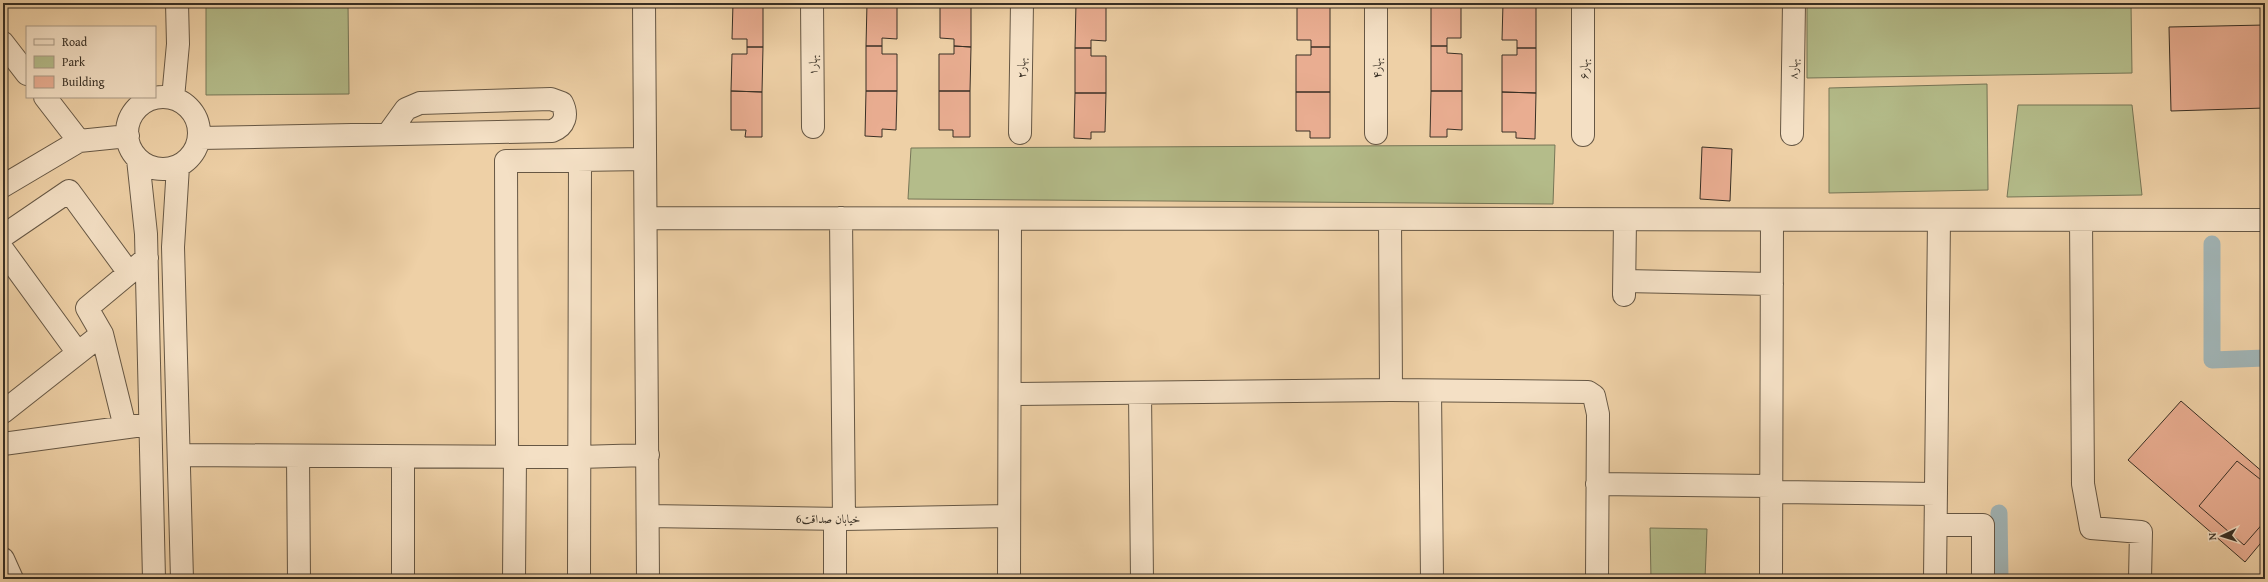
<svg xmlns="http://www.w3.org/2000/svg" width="2268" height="582" viewBox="0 0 2268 582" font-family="'Gentium Book Plus',Amiri,serif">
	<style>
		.green { fill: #b4bc8a; stroke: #767657 }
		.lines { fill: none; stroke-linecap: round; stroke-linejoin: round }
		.canal { stroke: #a0b3b4; stroke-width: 17 }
		.building { fill: #e9ad91; stroke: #382f24 }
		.minor-casing { stroke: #665744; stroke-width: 24 }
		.path { stroke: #382f24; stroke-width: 2.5; stroke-dasharray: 1 2; stroke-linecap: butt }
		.minor { stroke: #f4e0c5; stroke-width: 22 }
		.labels { text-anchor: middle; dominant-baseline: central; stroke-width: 3; stroke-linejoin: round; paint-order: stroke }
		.street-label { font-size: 12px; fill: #382f24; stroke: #f4e0c5 }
	</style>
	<rect width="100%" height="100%" fill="#eed0a6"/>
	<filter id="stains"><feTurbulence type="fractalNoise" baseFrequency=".005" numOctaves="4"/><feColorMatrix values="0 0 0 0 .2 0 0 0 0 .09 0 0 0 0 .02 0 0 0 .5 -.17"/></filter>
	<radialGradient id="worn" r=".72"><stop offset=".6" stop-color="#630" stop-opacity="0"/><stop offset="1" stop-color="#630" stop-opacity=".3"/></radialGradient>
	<!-- green -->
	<path class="green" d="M206 3H348L349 94 206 95Z
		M1807 3H2131L2132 73 1807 78Z
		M1987 84 1988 190 1829 193V88Z
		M2018 105H2132L2142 195 2007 197Z
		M1555 145 1553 204 908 199 911 148Z
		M1650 528 1707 529 1705 579H1651Z"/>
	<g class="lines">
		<!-- canal -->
		<path class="canal" d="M2212 244V360L2265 358
			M1999 513 2000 579"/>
	</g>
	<!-- building -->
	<path class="building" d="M733 3H763V47H747V39H732Z
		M867 3H897V39L882 38V46H866Z
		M940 3H971V47L954 46V39L940 38Z
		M1076 3 1106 4V41L1091 40V48H1075Z
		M1297 3H1330V47H1311V40H1297Z
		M1431 3H1461V38H1447V46H1431Z
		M1503 3H1536V48H1517V40H1502Z
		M2265 25V108L2171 111 2169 27Z
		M866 46H882V54H897V91H866Z
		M954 46 971 47 970 91H939V54H954Z
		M1431 46H1447V53L1462 54V91H1431Z
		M747 47H763L762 92 731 91 732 54H747Z
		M1311 47H1330V92H1296V55H1311Z
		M1075 48H1091V56H1106V93H1075Z
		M1517 48H1536V93L1502 92V55H1517Z
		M731 91 762 92V137H745L746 130H731Z
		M866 91H897L896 130 882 129V137L865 136Z
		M939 91H970V137H953V130H939Z
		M1431 91H1462V130L1447 129V137H1430Z
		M1296 92H1330V138H1310V131H1296Z
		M1502 92 1536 93 1535 139 1516 138V132H1502Z
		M1075 93H1106L1105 132H1091V139L1074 138Z
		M1702 147 1732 149 1730 201 1700 199Z
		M2181 401 2265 474V538L2245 562 2128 460Z
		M2237 461 2265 483V521L2244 545 2199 506Z"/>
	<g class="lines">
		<!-- minor casing -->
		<g class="minor-casing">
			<path id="minor" d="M644 3 648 579
				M812 3 813 127
				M3 43 27 74
				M45 97 79 141
				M127 133a36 36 0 1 1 72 0a36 36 0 1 1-72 0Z
				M173 98 178 44 177 3
				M1020 133 1022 3
				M1376 133V3
				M1792 134 1794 3
				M1583 135V3
				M200 138 552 131C565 126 568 115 562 103L551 99 420 103 406 109 388 134
				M138 159 146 234 154 579
				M178 166 173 247 182 579
				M3 186 79 141 128 136
				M646 218 2265 220
				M841 218 844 519
				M1390 219 1391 390
				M2081 220 2083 484 2091 528 2141 532 2140 579
				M3 236 69 191 129 273
				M3 250 78 353
				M1625 281 1772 284
				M1624 295 1625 220
				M102 334 125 427
				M1430 391 1432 579
				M1140 393 1142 579
				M1010 394 1391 390 1588 392 1594 396 1598 414 1597 579
				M3 412 102 334 87 308 147 258
				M3 444 150 424
				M179 455 579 457 648 455
				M298 456 299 579
				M507 457 506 161 645 159
				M1597 484 1771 486
				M1771 492 1936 494
				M648 516 844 519 1009 516
				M835 519V579
				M1936 525H1983V579
				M3 559 12 579
				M403 579V457
				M514 579 515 457
				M579 579 580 160
				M1009 579 1010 219
				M1771 579 1772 220
				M1935 579 1939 220"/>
		</g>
		<!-- path -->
		<path class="path" d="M385 3 423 6"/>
		<!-- minor -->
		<use href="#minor" class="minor"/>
	</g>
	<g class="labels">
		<!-- street labels -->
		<g class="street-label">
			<text transform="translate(812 65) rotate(-90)">بهار۱</text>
			<text transform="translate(1021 68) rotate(-89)">بهار۲</text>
			<text transform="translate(1376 68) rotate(-90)">بهار۴</text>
			<text transform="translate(1583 69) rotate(-90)">بهار۶</text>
			<text transform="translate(1793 69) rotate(-89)">بهار۸</text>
			<text x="828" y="518">خیابان صداقت6</text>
		</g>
	</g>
	<!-- margin -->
	<rect width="2268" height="582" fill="none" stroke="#eed0a6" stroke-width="16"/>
	<rect x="4" y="4" width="2260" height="574" fill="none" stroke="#382f24" stroke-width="2"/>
	<rect x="8" y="8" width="2252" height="566" fill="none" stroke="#382f24"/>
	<!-- legend -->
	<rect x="26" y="26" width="130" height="72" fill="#f4e0c5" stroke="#a99985"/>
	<rect x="34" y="39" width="20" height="6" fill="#f4e0c5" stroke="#a99985"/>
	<text x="62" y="46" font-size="12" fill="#382f24">Road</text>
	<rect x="34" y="56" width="20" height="12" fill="#b4bc8a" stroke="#a99985"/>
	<text x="62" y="66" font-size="12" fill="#382f24">Park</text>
	<rect x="34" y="76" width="20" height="12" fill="#e9ad91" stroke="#a99985"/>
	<text x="62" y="86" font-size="12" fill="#382f24">Building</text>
	<!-- north arrow -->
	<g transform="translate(2222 536) rotate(266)" stroke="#f4e0c5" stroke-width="3" paint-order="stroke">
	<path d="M0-3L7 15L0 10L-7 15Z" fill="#382f24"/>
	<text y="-6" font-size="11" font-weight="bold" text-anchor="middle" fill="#382f24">N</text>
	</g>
	<rect width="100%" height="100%" filter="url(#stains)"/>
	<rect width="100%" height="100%" fill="url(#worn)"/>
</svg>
